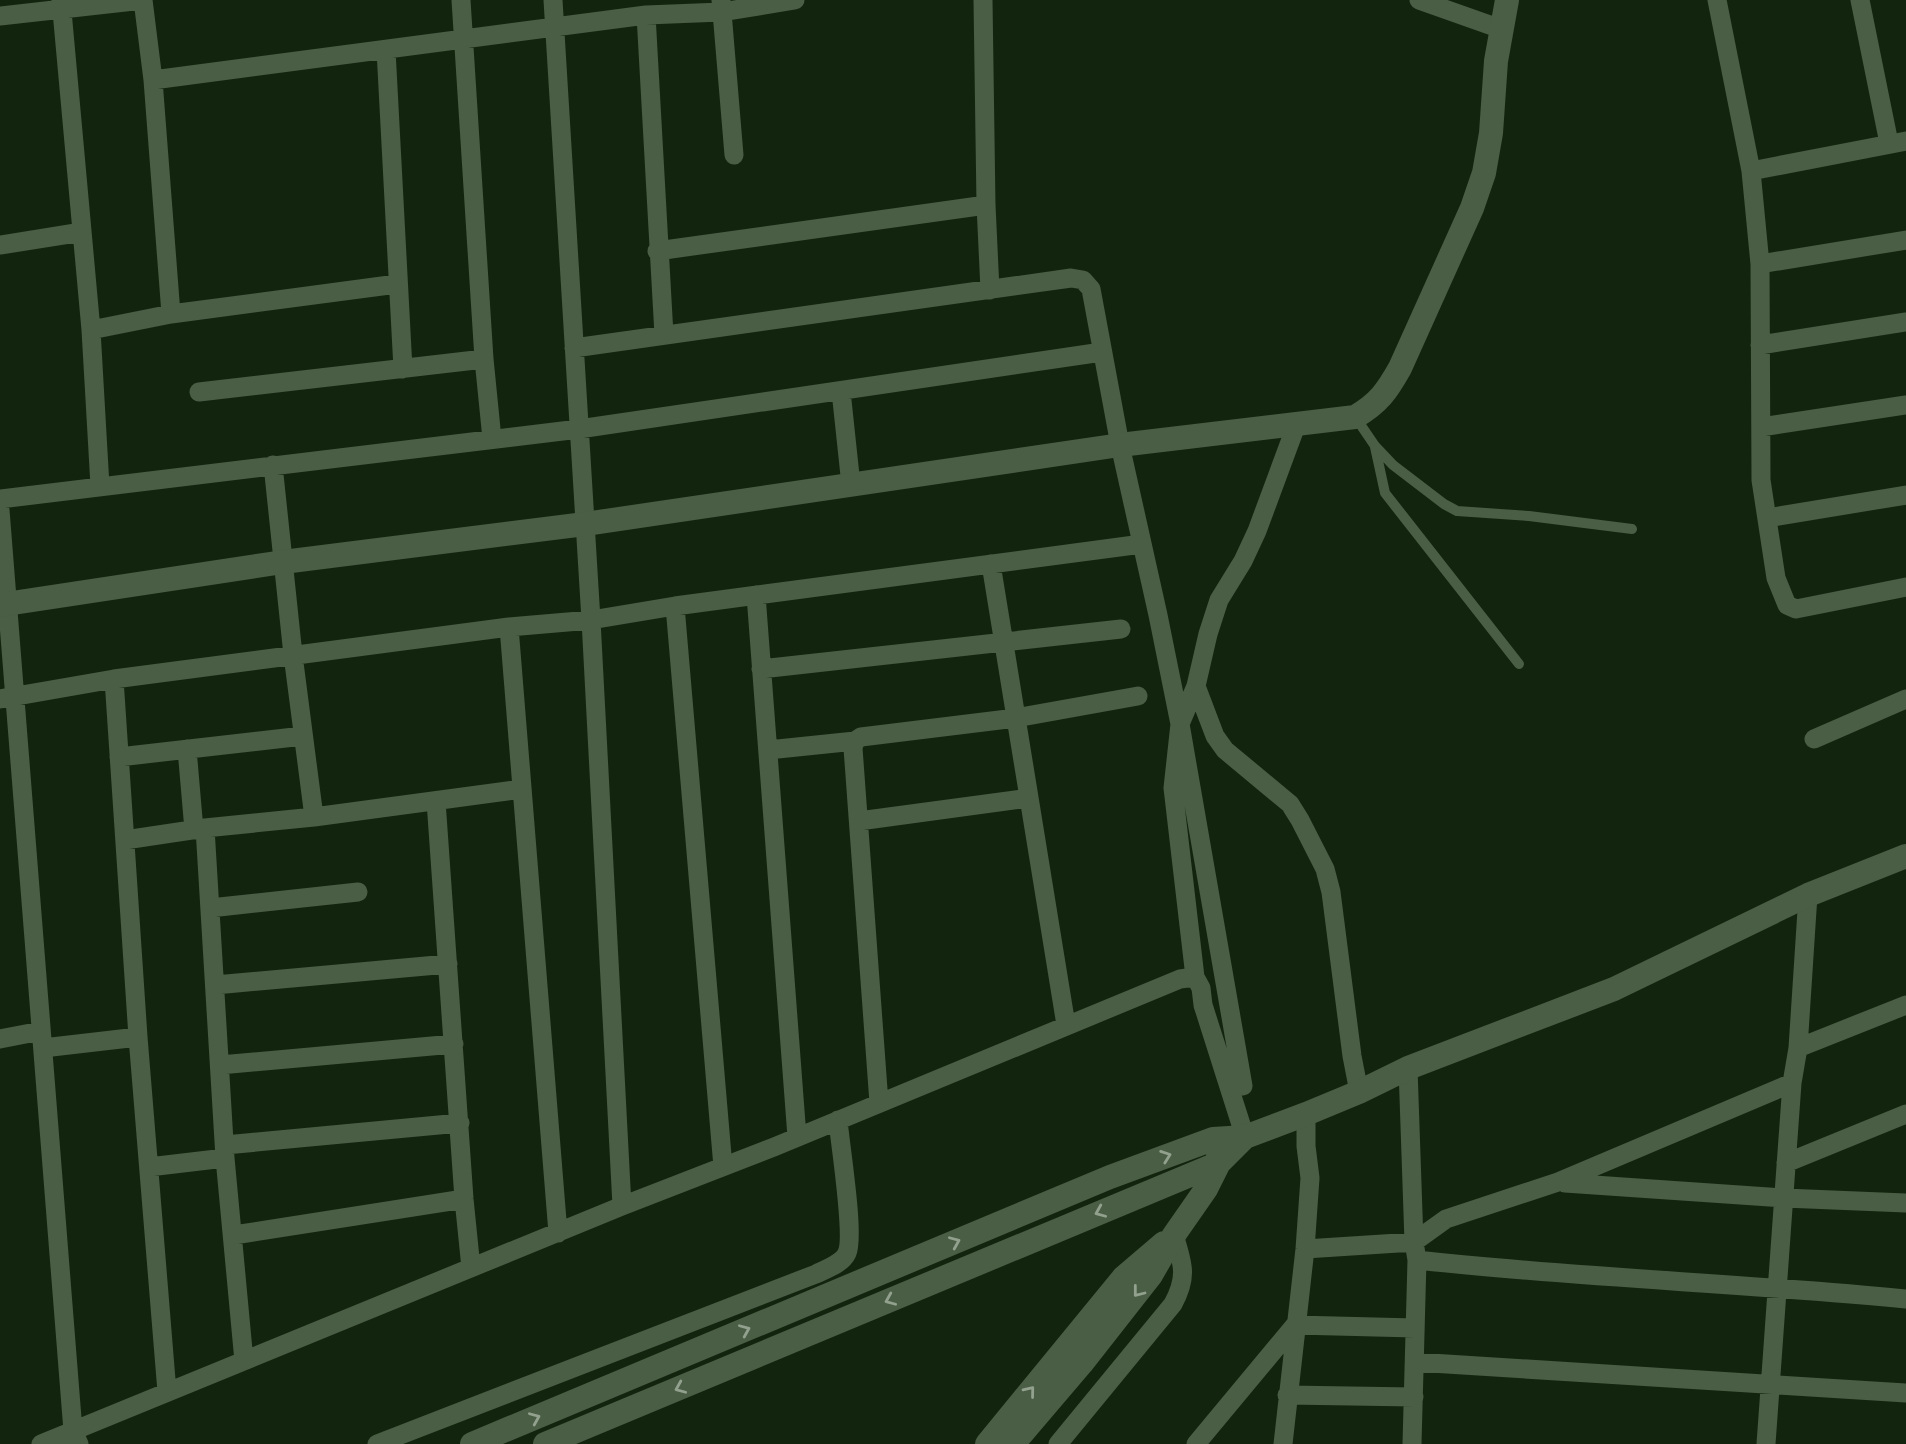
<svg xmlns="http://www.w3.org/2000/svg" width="1906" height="1444" viewBox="0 0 1906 1444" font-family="Raleway,sans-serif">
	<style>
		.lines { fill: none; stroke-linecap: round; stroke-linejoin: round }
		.service { stroke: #4a5d45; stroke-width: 10 }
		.minor { stroke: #4a5d45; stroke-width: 19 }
		.tertiary { stroke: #4a5d45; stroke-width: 24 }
		.oneway { stroke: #92a18d }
	</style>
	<rect width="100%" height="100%" fill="#13240e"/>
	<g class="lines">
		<!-- service -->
		<path class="service" d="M1356 418 1375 446 1393 465 1444 504 1457 511 1529 516 1632 529
			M1375 447 1385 493 1519 664"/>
		<!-- minor -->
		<path class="minor" d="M61 0 91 330 100 486
			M143 0 153 80 171 314
			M461 0 484 359 492 439
			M553 0 591 620 622 1206
			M721 0 734 155
			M983 0 986 205 990 290
			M1419 0 1501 29
			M1717 0 1751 171 1760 264 1761 480 1776 578 1787 605 1796 609 1906 587
			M1860 0 1889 143
			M646 15 664 335
			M0 16 143 0
			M386 50 403 369
			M153 80 646 15 722 12 795 0
			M1751 171 1906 141
			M0 245 82 232
			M657 251 986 205
			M1760 264 1906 240
			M91 330 171 314 397 284
			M1760 345 1906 322
			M574 348 1071 278 1083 280 1091 289 1120 445 1158 615 1180 724 1243 1086
			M841 391 851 485
			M199 392 484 359
			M1761 427 1906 405
			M0 499 579 429 1102 352
			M0 510 73 1431 79 1444
			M1767 518 1906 495
			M991 564 1066 1025
			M756 595 797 1137
			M675 606 723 1167
			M509 627 558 1233
			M761 669 1121 629
			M114 679 138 1037 167 1392
			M1196 686 1215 736 1225 750 1290 804 1300 820 1325 869 1331 892 1352 1056 1359 1092
			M0 699 114 679 509 627 591 620 675 606 1142 544
			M1814 739 1906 699
			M187 749 194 830
			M768 750 855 741
			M119 757 303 736
			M436 801 464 1199 471 1268
			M314 817 522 789
			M859 821 1029 798
			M125 840 205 828 314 817 293 655 273 465
			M210 908 358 892
			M1195 977 1173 788 1180 724 1196 686 1208 634 1219 600 1243 561 1257 531 1297 423
			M215 985 448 964
			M0 1039 41 1031
			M43 1048 138 1037
			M1798 1048 1906 1005
			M220 1065 454 1044
			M1408 1068 1414 1242 1417 1260 1412 1444
			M879 1103 853 748 855 741 861 737 1016 718 1138 696
			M225 1145 460 1123
			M225 1158 244 1361
			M1786 1163 1906 1114
			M149 1167 225 1158 205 828
			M1565 1183 1784 1198 1906 1203
			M234 1235 464 1199
			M1305 1249 1414 1242 1446 1219 1558 1182 1792 1083
			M1417 1260C1579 1278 1743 1283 1906 1299
			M1415 1362 1906 1393
			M1287 1395 1414 1397
			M41 1444 622 1206 774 1147 1180 979 1195 977 1201 988 1203 1005 1245 1137
			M377 1444 816 1274C826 1269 842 1264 847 1253 855 1236 840 1144 838 1120
			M1058 1444 1173 1304C1188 1276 1183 1264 1174 1235
			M1196 1444 1295 1325 1415 1328
			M1283 1444 1305 1249 1310 1178 1306 1146V1114
			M1766 1444 1792 1083 1798 1048 1808 895"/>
		<!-- tertiary -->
		<path class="tertiary" d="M0 605 283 562 585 524 1120 445 1355 417C1379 403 1387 391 1400 368L1472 208 1484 173 1491 133 1496 61 1507 0
			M472 1444 1110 1177 1213 1139 1245 1137 1306 1114 1359 1092 1408 1068 1614 989 1808 895 1906 856
			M545 1444 1219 1163 1245 1137
			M987 1444 1123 1278 1164 1243
			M1013 1444 1082 1363 1151 1275 1174 1235 1206 1189 1219 1163 1218 1156"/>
	</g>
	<!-- one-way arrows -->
	<defs><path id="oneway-chevron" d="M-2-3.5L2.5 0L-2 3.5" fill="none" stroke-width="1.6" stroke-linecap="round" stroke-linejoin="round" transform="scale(1.75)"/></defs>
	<g class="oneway">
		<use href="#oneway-chevron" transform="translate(1166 1156) rotate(-20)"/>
		<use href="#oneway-chevron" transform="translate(1100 1212) rotate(157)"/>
		<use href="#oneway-chevron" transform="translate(955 1242) rotate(-23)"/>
		<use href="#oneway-chevron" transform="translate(1138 1292) rotate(128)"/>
		<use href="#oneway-chevron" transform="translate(890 1300) rotate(157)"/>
		<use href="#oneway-chevron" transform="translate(745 1330) rotate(-23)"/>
		<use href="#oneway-chevron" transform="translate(680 1388) rotate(157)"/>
		<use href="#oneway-chevron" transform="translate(1030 1391) rotate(-51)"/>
		<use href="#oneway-chevron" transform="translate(535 1418) rotate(-23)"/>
	</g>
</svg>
